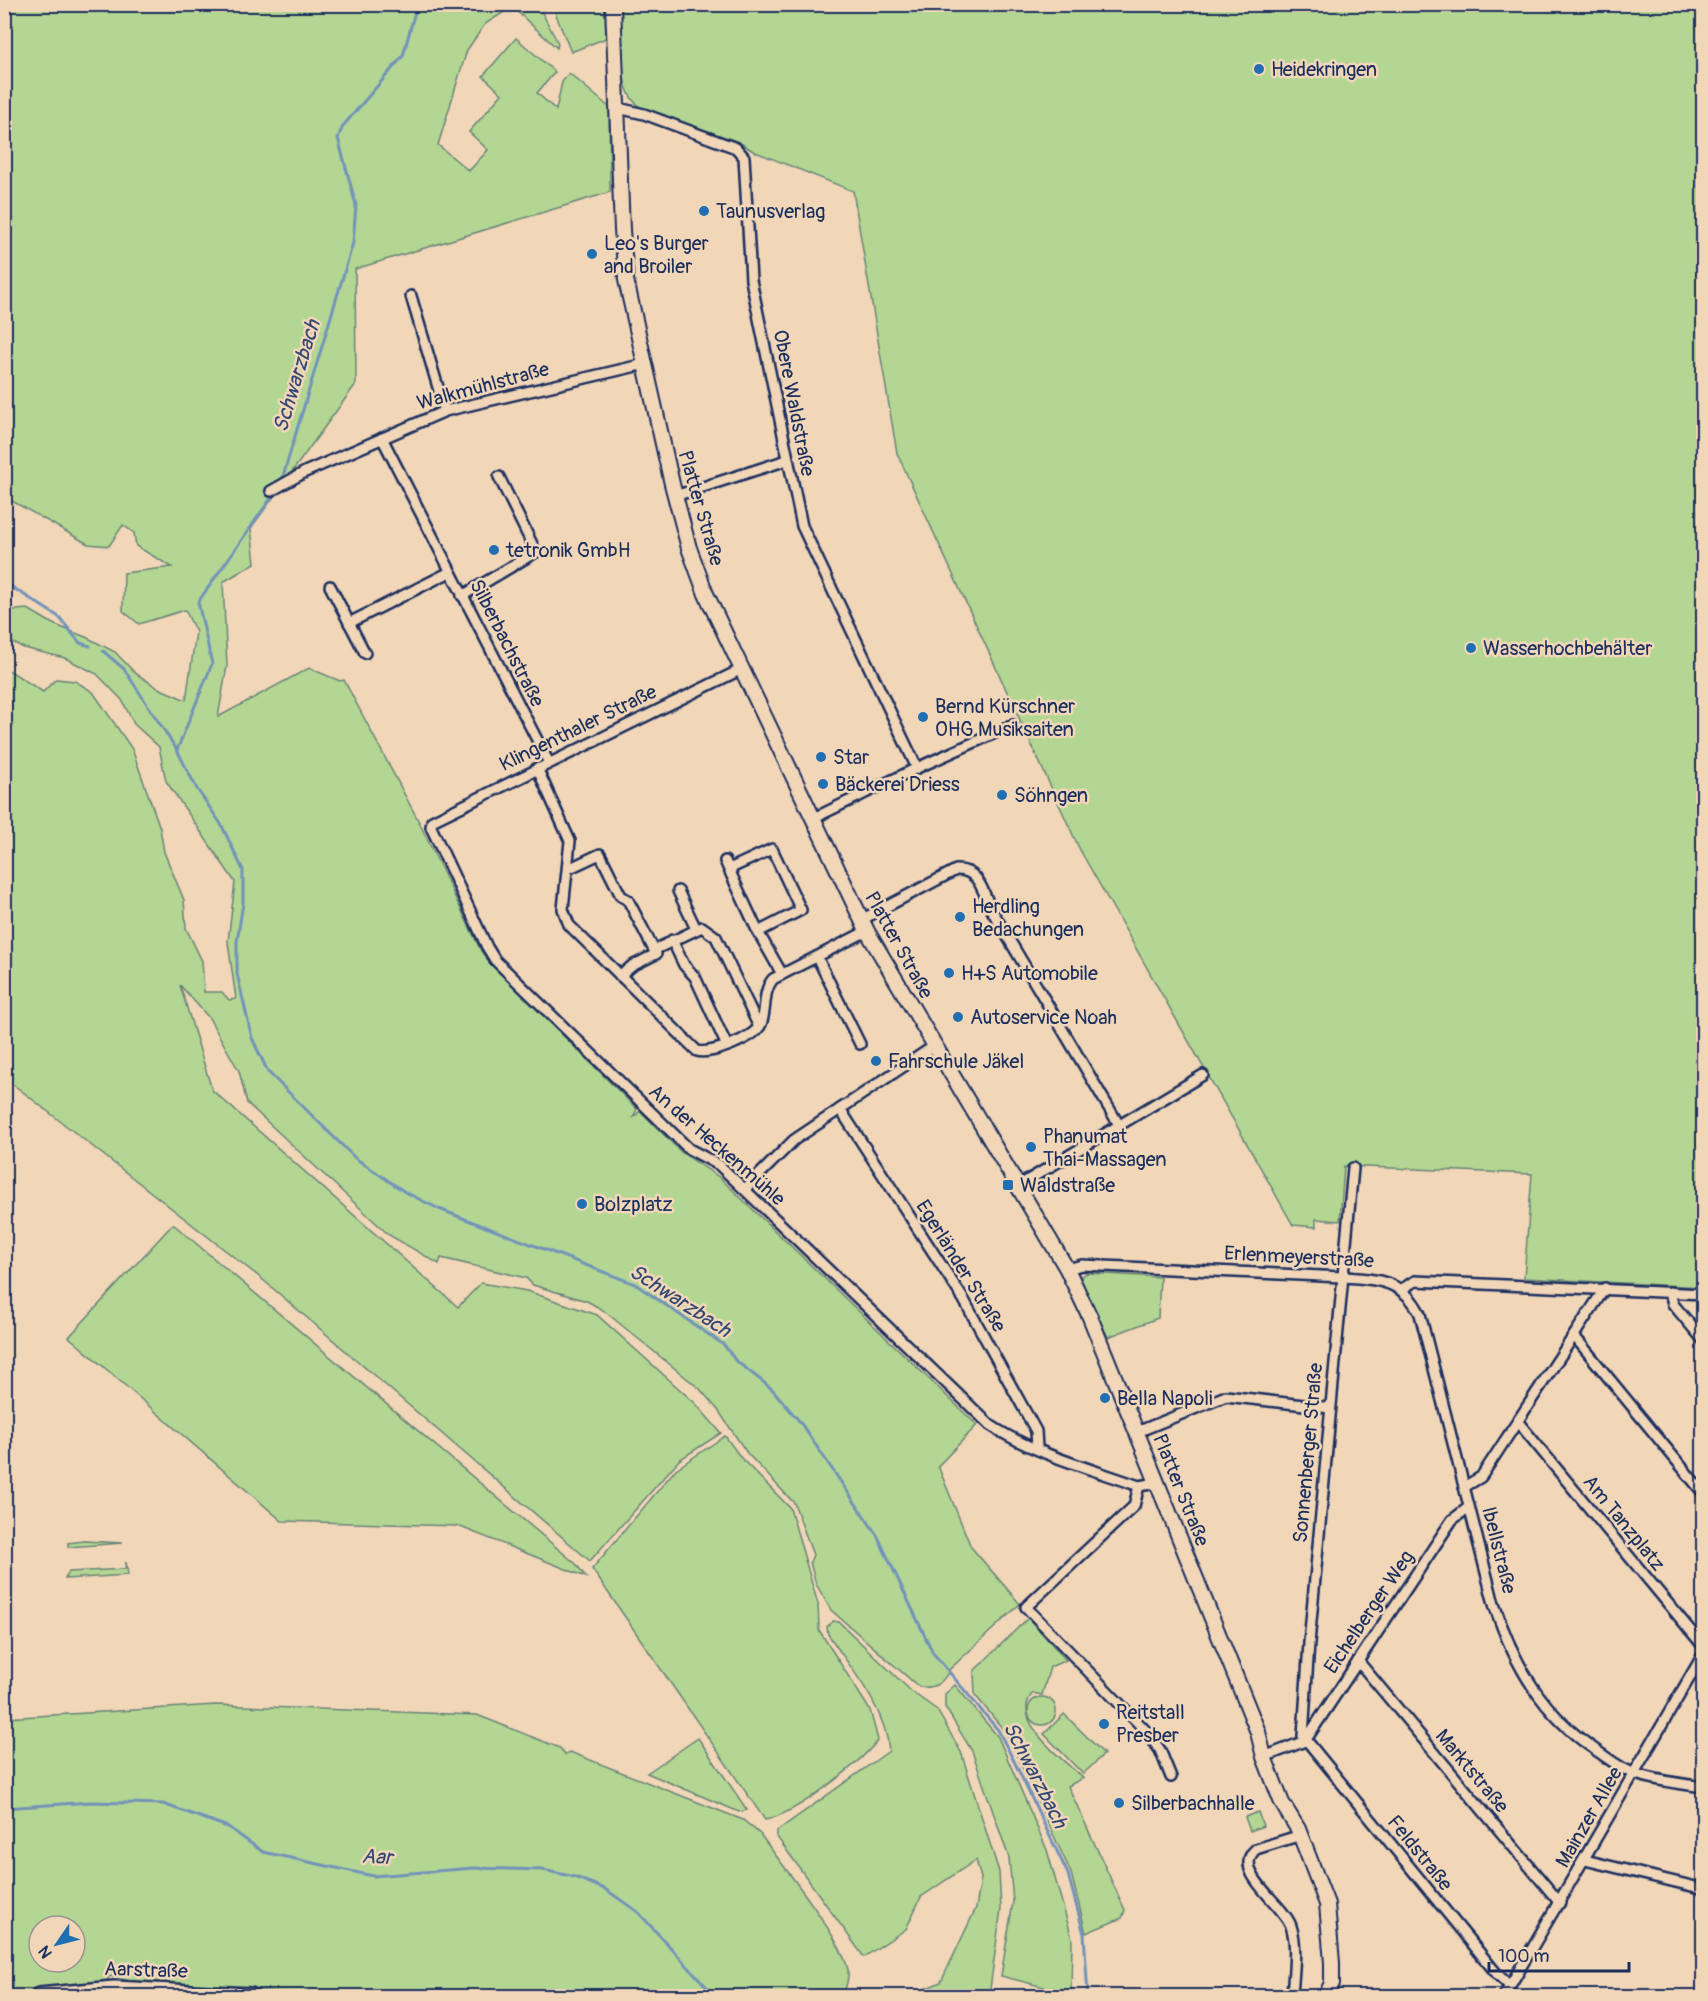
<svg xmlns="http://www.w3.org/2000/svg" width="1708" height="2001" viewBox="0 0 1708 2001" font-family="Pangolin,sans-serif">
<rect width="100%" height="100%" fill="#f1d6b8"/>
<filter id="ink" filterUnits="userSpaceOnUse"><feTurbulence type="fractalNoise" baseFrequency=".0167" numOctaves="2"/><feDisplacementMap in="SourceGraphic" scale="12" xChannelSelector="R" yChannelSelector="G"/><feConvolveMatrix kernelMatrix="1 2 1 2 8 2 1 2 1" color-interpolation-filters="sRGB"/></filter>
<g filter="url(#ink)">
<!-- green -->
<g fill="#b3d792" stroke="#678378" stroke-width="1.5" fill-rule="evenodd">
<path d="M 5,5 L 538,5 L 558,43 L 557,48 L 512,7 L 485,24 L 467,50 L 438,145 L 469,171 L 488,150 L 469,132 L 502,94 L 483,76 L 516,38 L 555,72 L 537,93 L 556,110 L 562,82 L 569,73 L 609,107 L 610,191 L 607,193 L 355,269 L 356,384 L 251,528 L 255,563 L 223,582 L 227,666 L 218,717 L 309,668 L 340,681 L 344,680 L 418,820 L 481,951 L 489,962 L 637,1109 L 633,1118 L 640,1111 L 681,1152 L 719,1177 L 977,1425 L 938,1466 L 971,1547 L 1020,1604 L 950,1669 C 943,1683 935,1689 919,1687 L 831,1610 L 816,1584 L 810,1562 L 813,1555 L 794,1503 L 747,1453 L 718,1410 L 700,1389 L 603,1310 L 587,1301 L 533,1285 L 526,1278 L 441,1258 L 439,1264 L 389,1235 L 247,1103 L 239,1071 L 209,1018 L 180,985 L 212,1090 L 458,1307 L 481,1283 L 527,1291 L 597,1315 L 696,1404 L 721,1433 L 679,1460 L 590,1561 L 262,1279 L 5,1078 L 4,667 L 43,692 L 56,679 L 75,681 L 93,692 L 132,749 L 160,828 L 164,852 L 184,900 L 186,928 L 202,961 L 204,992 L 222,992 L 229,1000 L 236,999 L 228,942 L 235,882 L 166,781 L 159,747 L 134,724 L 122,700 L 97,674 L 65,658 L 24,648 L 5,639 L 5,611 L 28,609 L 53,624 L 88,638 L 115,652 L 135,673 L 158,688 L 186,700 L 196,632 L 185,610 L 139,624 L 123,611 L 124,573 L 172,567 L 136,546 L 134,533 L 123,525 L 109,546 L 88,544 L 5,497 Z"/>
<polygon points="552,5 605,5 606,38 571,52"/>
<path d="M 621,5 L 1703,5 L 1703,1287 L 1524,1278 L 1532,1174 L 1344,1166 L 1340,1221 L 1316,1219 L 1316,1227 L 1293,1225 L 1080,850 L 897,453 L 853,191 L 753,151 L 739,142 L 640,107 C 615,90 622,33 621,5 Z"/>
<polygon points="173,1224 576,1564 586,1577 458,1526 282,1521 69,1337"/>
<polygon points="1087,1273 1160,1277 1158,1318 1108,1337 1082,1282 1081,1276"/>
<path d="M 725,1436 L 741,1458 L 790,1508 L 818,1604 L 819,1630 L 870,1710 L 878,1740 C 858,1765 796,1814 765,1820 L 592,1569 L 676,1469 Z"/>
<polygon points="84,1541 123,1543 68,1547 68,1543"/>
<polygon points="126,1562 128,1575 65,1579 69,1572 125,1569"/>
<path d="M 1028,1618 L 1066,1660 L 1050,1667 L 1042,1695 L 1033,1693 C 1008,1720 1065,1761 1083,1778 L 1068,1786 L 1125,1910 L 1122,1918 L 1086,1933 L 1071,1873 L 1007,1734 L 975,1695 L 974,1671 Z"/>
<path d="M 833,1621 L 839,1622 L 912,1692 L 937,1710 L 961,1752 L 999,1872 L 1001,1909 L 989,1996 L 908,1996 L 941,1982 L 976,1908 L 981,1878 L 976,1860 L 921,1897 L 906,1929 L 864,1957 L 777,1837 L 777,1831 L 889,1751 C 886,1708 851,1669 828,1634 L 827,1627 Z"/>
<polygon points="955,1685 998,1737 1047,1850 1072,1938 1071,1994 1001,1976 1013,1902 1009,1858 972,1751 945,1707 945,1694"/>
<circle cx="1042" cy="1711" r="14"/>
<path d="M 216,1705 L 477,1715 L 560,1748 L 565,1755 L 570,1752 L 743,1820 L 760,1834 C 781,1864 842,1938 848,1970 C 849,1980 846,1987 843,1996 L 331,1996 L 133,1982 L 110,1976 L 106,1981 L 5,1995 L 5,1718 ZM 39,1926 L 75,1926 L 75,1962 L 39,1962 Z"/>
<polygon points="1064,1714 1104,1754 1083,1774 1044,1734"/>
<polygon points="698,1738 747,1810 739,1812 647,1773"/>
<polygon points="1258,1812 1263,1826 1250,1831 1245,1817"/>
</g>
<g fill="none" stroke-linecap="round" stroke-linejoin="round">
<!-- stream -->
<g stroke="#7393ba" stroke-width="3">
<polyline points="281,483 353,243 356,205 338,138 343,126 403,56 417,4"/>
<polyline points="4,582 59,617 80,643 90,646"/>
<polyline points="103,651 124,669 177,750 197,789 221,824 243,870 243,903 237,941 237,974 252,1038 268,1072 355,1158 405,1192 439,1209 635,1284 724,1345 735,1360 772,1389 800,1422 877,1535 933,1653 998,1730 1013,1759 1068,1874 1084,1934 1088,1996"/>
<polyline points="177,750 212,664 198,602 276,491"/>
<polyline points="4,1808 91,1802 163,1804 228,1827 263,1852 373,1876 474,1868 543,1870 575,1877 605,1889 638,1912 715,1996"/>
</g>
<defs>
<g id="minor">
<polyline points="618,108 644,114 736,148 744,157 751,280 802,526 917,768 812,819"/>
<polyline points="411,296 445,411"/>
<polyline points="382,438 549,763"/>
<polyline points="271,491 305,472 445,411 645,364"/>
<polyline points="675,496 787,460"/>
<polyline points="330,586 365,653"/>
<polyline points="462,596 536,552 499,477"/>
<polyline points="349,623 450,572"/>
<path d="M 742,669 L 432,821 L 431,827 L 487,947 L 495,960 L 689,1149 L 719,1165 L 990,1425 C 1034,1454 1089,1468 1139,1486"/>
<path d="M 537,768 L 570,841 L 563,909 L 569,925 L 697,1051 C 711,1055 755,1038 761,1024 C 767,1010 762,992 773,979 L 867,931"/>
<polyline points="917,768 1013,725"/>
<polyline points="725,861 758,932 782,974"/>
<polyline points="568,869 600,854 621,896 628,900 654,950"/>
<polyline points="729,869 772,849 801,910 758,932"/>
<polyline points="678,891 696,929"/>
<path d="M 861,920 L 956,870 C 979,869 982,890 991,909 L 1119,1125"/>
<polyline points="672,940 684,965 695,977 727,1046"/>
<polyline points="817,957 860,1044"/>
<polyline points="620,976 632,966 656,954 654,950 702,927 716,937 759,1027"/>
<polyline points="840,1109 964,1300 1036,1431 1037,1448"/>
<polyline points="1353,1168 1309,1643 1303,1736 1497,1974 1510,1986"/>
<polyline points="1018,1186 1203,1075"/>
<polyline points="745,1189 794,1140 934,1046"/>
<path d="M 1067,1269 L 1082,1265 L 1342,1277 C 1376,1279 1404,1280 1420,1314 L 1494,1604 C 1514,1665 1543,1715 1597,1751 C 1609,1759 1622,1770 1636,1774 C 1657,1781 1682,1784 1704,1787"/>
<polyline points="1402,1289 1415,1281 1704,1294"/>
<polyline points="1670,1292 1673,1304 1704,1341"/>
<polyline points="1575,1337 1704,1494"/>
<polyline points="1518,1422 1704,1647"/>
<polyline points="1137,1432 1226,1396 1330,1408"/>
<polyline points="1157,1483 1139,1486 1134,1506 1026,1607 1146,1731 1160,1750 1171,1777"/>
<polyline points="1464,1487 1481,1477 1605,1288"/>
<polyline points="1358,1661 1560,1903"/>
<polyline points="1305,1741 1452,1520 1469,1507"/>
<polyline points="1264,1757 1305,1741"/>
<polyline points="1585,1860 1704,1889"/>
<path d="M 1292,1996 C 1293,1975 1298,1946 1291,1926 C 1284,1904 1230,1871 1256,1849 L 1301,1835"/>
<polyline points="1504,1996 1704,1653"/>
</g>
<polyline id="secondary" points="613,4 622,230 626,280 672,484 689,548 706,594 867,931 1067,1269 1090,1317 1258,1732 1264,1757 1282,1803 1298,1829 1327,1904 1332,1963 1332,1983 1326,1996"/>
<polyline id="primary" points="39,1996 114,1989 251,1996"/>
</defs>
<!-- minor casing -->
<use href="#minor" stroke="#1b2f5e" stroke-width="14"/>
<!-- secondary casing -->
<use href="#secondary" stroke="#1b2f5e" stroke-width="18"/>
<!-- primary casing -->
<use href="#primary" stroke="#1b2f5e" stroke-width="20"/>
<!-- minor -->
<use href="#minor" stroke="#f1d6b8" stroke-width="9"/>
<!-- secondary -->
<use href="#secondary" stroke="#f1d6b8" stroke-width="14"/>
<!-- primary -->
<use href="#primary" stroke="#f1d6b8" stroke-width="15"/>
</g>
</g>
<!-- markers -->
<g fill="#1f6fb2" stroke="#f1d6b8" stroke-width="2">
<circle cx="1259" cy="69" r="6"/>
<circle cx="704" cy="211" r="6"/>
<circle cx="592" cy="254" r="6"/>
<circle cx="494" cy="550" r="6"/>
<circle cx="1471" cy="648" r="6"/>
<circle cx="923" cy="717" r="6"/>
<circle cx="821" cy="757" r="6"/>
<circle cx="823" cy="784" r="6"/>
<circle cx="1002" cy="795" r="6"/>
<circle cx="960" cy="917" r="6"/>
<circle cx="949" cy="973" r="6"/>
<circle cx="958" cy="1017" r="6"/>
<circle cx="876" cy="1061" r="6"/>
<circle cx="1031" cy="1147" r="6"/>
<rect x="1002" y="1179" width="12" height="12" rx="3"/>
<circle cx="582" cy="1204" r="6"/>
<circle cx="1105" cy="1398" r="6"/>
<circle cx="1104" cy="1724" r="6"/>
<circle cx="1119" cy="1803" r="6"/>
</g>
<g text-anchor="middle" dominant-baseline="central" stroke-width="5" stroke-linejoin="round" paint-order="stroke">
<!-- poi labels -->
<g font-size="20" fill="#1b2f5e" stroke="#f1d6b8" text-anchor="start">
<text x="1271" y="69">Heidekringen</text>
<text x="716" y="211">Taunusverlag</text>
<text x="604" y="243">Leo's Burger<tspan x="604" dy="23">and Broiler</tspan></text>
<text x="506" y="550">tetronik GmbH</text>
<text x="1483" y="648">Wasserhochbehälter</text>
<text x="935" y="706">Bernd Kürschner<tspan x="935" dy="23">OHG Musiksaiten</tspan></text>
<text x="833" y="757">Star</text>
<text x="835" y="784">Bäckerei Driess</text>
<text x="1014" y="795">Söhngen</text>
<text x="972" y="906">Herdling<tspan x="972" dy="23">Bedachungen</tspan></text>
<text x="961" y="973">H+S Automobile</text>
<text x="970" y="1017">Autoservice Noah</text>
<text x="888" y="1061">Fahrschule Jäkel</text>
<text x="1043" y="1136">Phanumat<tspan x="1043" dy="23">Thai-Massagen</tspan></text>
<text x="1020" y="1185">Waldstraße</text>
<text x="594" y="1204">Bolzplatz</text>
<text x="1117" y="1398">Bella Napoli</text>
<text x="1116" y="1712">Reitstall<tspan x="1116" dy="23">Presber</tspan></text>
<text x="1131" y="1803">Silberbachhalle</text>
</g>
<!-- street labels -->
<g font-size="20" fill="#1b2f5e" stroke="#f1d6b8">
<text transform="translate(483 386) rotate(-15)">Walkmühlstraße</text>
<text transform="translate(794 403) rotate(79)">Obere Waldstraße</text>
<text transform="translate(701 508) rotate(74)">Platter Straße</text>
<text transform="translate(507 643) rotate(63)">Silberbachstraße</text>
<text transform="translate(578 728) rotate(-26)">Klingenthaler Straße</text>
<text transform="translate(899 945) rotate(61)">Platter Straße</text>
<text transform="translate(717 1145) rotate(41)">An der Heckenmühle</text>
<text transform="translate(1299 1257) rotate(3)">Erlenmeyerstraße</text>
<text transform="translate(961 1266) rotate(58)">Egerländer Straße</text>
<text transform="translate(1308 1453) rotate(-85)">Sonnenberger Straße</text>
<text transform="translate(1181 1490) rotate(68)">Platter Straße</text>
<text transform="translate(1624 1523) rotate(51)">Am Tanzplatz</text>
<text transform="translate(1499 1550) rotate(76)">Ibellstraße</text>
<text transform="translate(1369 1612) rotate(-56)">Eichelberger Weg</text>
<text transform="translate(1472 1771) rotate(50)">Marktstraße</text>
<text transform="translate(1589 1817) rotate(-60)">Mainzer Allee</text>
<text transform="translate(1420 1853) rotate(51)">Feldstraße</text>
<text transform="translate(146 1970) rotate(2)">Aarstraße</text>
</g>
<!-- water labels -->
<g font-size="21" font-style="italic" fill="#314875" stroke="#f1d6b8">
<text transform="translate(297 376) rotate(-73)">Schwarzbach</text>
<text transform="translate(680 1301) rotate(33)">Schwarzbach</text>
<text transform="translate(1035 1775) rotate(63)">Schwarzbach</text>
<text transform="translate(377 1857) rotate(3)">Aar</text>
</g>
</g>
<!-- margin -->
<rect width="1708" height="2001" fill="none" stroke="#f1d6b8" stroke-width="24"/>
<rect x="12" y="12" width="1684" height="1977" fill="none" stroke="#1b2f5e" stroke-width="2" filter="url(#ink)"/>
<!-- north arrow -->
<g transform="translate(57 1944) rotate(235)"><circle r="28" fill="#f1d6b8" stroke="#9b9394" stroke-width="1.5"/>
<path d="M0-4.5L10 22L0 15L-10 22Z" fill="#1f6fb2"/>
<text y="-9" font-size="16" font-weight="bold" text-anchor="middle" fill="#1b2f5e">N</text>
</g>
<!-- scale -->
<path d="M1489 1962v9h140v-9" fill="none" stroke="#1b2f5e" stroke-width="3"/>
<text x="1498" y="1962" font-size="18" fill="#1b2f5e" stroke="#f1d6b8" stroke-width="4.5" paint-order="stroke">100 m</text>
</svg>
